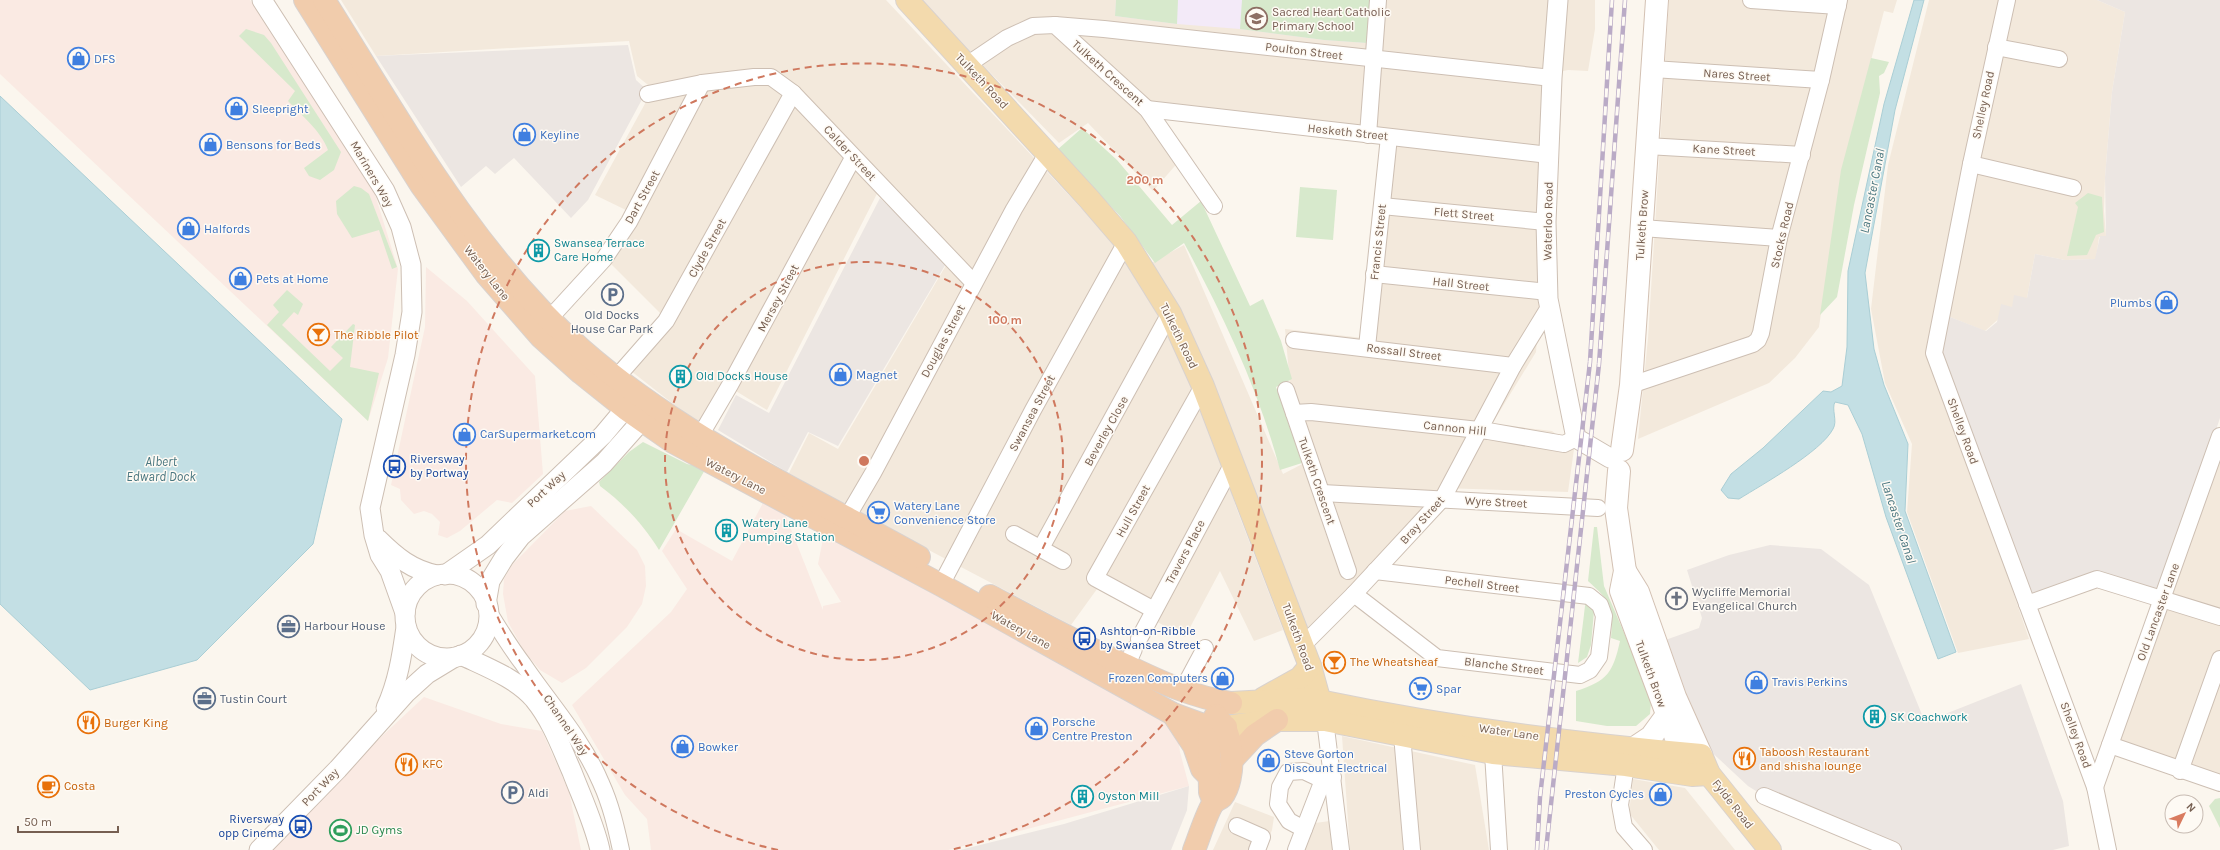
<svg xmlns="http://www.w3.org/2000/svg" width="2220" height="850" viewBox="0 0 2220 850" font-family="Karla,sans-serif">
<rect width="100%" height="100%" fill="#fbf6ee"/>
<!-- residential -->
<g fill="#f3e9dc">
<polygon points="341,0 886,0 1111,240 1153,307 1201,398 1236,507 1283,630 1254,641 1220,571 1185,637 1097,589 1071,625 864,516 789,473 809,433 838,449 955,250 884,180 767,410 726,385 699,424 631,371 671,324 600,253 628,211 595,195 653,89 637,76 629,41 376,56"/>
<polygon points="919,0 1595,0 1595,29 1588,71 1568,70 1549,74 1545,224 1536,352 1492,424 1552,431 1574,449 1568,492 1442,488 1358,584 1307,628 1151,263 1184,245 1283,474 1312,459 1291,396 1285,329 1363,338 1384,132 1154,110 1188,151 1153,191 1088,123 1059,143"/>
<polygon points="1669,0 1897,0 1893,13 1884,11 1842,170 1819,327 1795,358 1769,383 1638,439 1648,338"/>
<polygon points="1929,0 2097,0 2125,12 2112,92 2105,177 2104,211 2106,236 2099,237 2096,259 2065,260 2035,254 2027,298 2012,307 1985,331 1945,315 1931,328 1928,342 2029,639 1958,653 1907,512 1912,444 1885,383 1871,309 1888,165"/>
<polygon points="2220,451 2220,781 2115,744"/>
<polygon points="1342,736 1475,765 1489,850 1350,850"/>
<polygon points="1633,779 1685,788 1735,850 1659,850 1629,813"/>
<polygon points="1235,802 1274,817 1272,830 1264,850 1213,850"/>
<polygon points="1330,821 1334,850 1303,850 1315,823"/>
</g>
<!-- commercial -->
<g fill="#faeae3">
<polygon points="0,0 250,0 374,191 398,269 388,358 368,421 0,74"/>
<polygon points="426,267 467,301 535,376 543,474 512,503 497,500 460,531 447,538 438,535 440,522 432,514 424,511 414,514 401,500 400,489 391,485 425,327"/>
<polygon points="764,501 785,514 823,610 823,606 841,602 818,564 824,534 1177,728 1180,752 1189,786 948,850 651,850 647,819 625,795 572,705 671,612 687,589 662,551 676,529 732,561"/>
<polygon points="591,506 637,550 645,566 646,586 642,604 627,627 586,668 562,683 540,670 524,651 508,622 503,594 504,579 512,565 565,511"/>
<polygon points="424,697 501,724 542,731 569,792 581,850 272,850 350,766"/>
</g>
<!-- industrial -->
<g fill="#ece6e2">
<polygon points="2097,0 2220,0 2220,418 2164,583 2157,592 2115,576 2031,603 1939,351 1945,315 1986,331 1997,322 2001,304 2012,307 2014,295 2027,298 2035,254 2065,260 2095,259 2100,236 2106,236 2105,177 2112,92 2125,12"/>
<polygon points="628,45 636,80 647,90 588,200 571,218 514,158 495,174 486,166 461,187 376,56"/>
<polygon points="880,198 947,262 838,446 808,432 787,472 718,430 736,395 769,413"/>
<polygon points="1770,545 1821,549 1869,585 1925,722 2021,684 2063,801 2069,846 2053,850 1893,850 1764,796 1748,786 1690,732 1657,643 1699,628 1702,618 1687,570 1729,555"/>
<polygon points="1189,786 1187,810 1171,850 960,850 1064,824"/>
</g>
<!-- education -->
<polygon fill="#f3eaf8" points="1116,0 1370,0 1367,43 1324,40 1240,29 1177,24 1115,16"/>
<!-- green -->
<g fill="#d7e9cc">
<polygon points="1116,0 1178,0 1177,24 1115,16"/>
<polygon points="1242,0 1370,0 1367,43 1324,40 1240,29"/>
<path d="M 246,29 L 264,35 L 271,43 L 341,152 L 334,170 L 320,180 L 309,176 L 304,168 L 328,150 C 321,131 302,116 288,101 L 295,91 L 239,36 Z"/>
<polygon points="1871,58 1889,62 1884,73 1879,76 1880,93 1854,205 1837,297 1820,315 1841,170"/>
<path d="M 1082,128 L 1117,160 L 1172,225 L 1201,201 L 1250,306 L 1263,299 L 1281,341 L 1292,379 L 1276,387 L 1302,463 L 1280,470 C 1259,390 1223,315 1184,243 L 1155,263 L 1120,216 L 1057,150 Z"/>
<polygon points="354,186 361,188 369,194 397,267 392,269 379,230 352,238 337,214 336,201"/>
<polygon points="1300,187 1337,190 1333,240 1296,237"/>
<polygon points="2088,193 2102,197 2104,232 2096,235 2087,255 2067,256 2078,207 2075,203"/>
<polygon points="287,290 303,304 298,315 294,312 282,325 330,371 343,358 331,347 353,324 355,325 350,367 379,373 368,421 267,325 279,312 273,305"/>
<path d="M 643,442 L 687,464 L 706,468 L 659,550 C 643,524 624,504 600,486 L 599,482 L 629,452 Z"/>
<path d="M 1594,527 L 1597,527 L 1604,586 L 1631,649 L 1652,691 L 1650,714 L 1636,726 L 1607,726 L 1576,721 L 1576,691 C 1608,681 1613,672 1620,641 L 1611,638 C 1614,606 1611,602 1588,581 Z"/>
<polygon points="1586,598 1594,611 1591,645 1587,657 1578,663"/>
<polygon points="2220,798 2220,828 2209,806 2215,799"/>
</g>
<!-- water -->
<g fill="#c3dfe4" stroke="#aaced5">
<path d="M 1914,0 L 1924,0 L 1895,110 L 1865,273 L 1874,349 L 1884,385 L 1908,444 L 1905,511 L 1956,652 L 1938,659 L 1886,517 L 1862,434 L 1848,405 L 1835,402 C 1831,409 1838,421 1833,429 C 1821,452 1763,484 1739,499 L 1728,498 L 1721,490 L 1731,474 L 1763,448 L 1823,391 L 1831,392 L 1842,386 L 1847,347 L 1848,271 L 1884,104 Z"/>
<polygon points="0,96 342,419 313,544 197,660 90,690 0,604"/>
</g>
<g fill="none" stroke-linecap="round" stroke-linejoin="round">
<defs>
<g id="minor">
<polyline points="1751,0 1838,6"/>
<polyline points="2007,0 1971,164 1934,353 2095,787 2108,850"/>
<polyline points="1055,25 1104,29 1552,78"/>
<polyline points="1996,47 2059,59"/>
<polyline points="967,65 1007,38 1033,26 1055,25 1147,109 1214,206"/>
<polyline points="1653,69 1821,80"/>
<polyline points="648,94 702,83 754,77 771,77 793,93 974,283"/>
<polyline points="1147,109 1549,155"/>
<polyline points="1368,135 1378,0"/>
<polyline points="1647,146 1802,155"/>
<polyline points="1971,164 2073,188"/>
<polyline points="1382,206 1546,222"/>
<polyline points="1642,228 1779,238"/>
<polyline points="1374,274 1548,292"/>
<polyline points="550,318 604,259 629,222 702,83"/>
<polyline points="1294,340 1513,366"/>
<polyline points="1367,347 1389,137"/>
<polyline points="1631,385 1753,344 1758,340 1761,333 1779,238 1821,80 1839,0"/>
<polyline points="609,386 666,321 793,93"/>
<polyline points="1286,390 1348,571"/>
<polyline points="1294,413 1311,412 1488,431 1564,444 1576,438"/>
<polyline points="700,436 730,385 853,158"/>
<polyline points="1322,493 1598,508"/>
<polyline points="842,526 873,473 1014,209 1048,152"/>
<polyline points="1014,534 1063,561"/>
<polyline points="1041,548 1170,313"/>
<polyline points="941,585 1033,410 1126,242"/>
<polyline points="1354,594 1437,658 1580,675 1590,670 1599,657 1604,616 1600,605 1589,596 1375,571"/>
<polyline points="2027,604 2097,579 2220,617"/>
<polyline points="1154,610 1095,578 1203,386"/>
<path d="M 488,611 C 499,629 510,647 523,664 C 550,704 582,738 601,783 C 611,805 616,827 621,850"/>
<polyline points="1139,639 1232,465"/>
<polyline points="1302,646 1354,594 1443,498 1513,366 1548,309"/>
<polyline points="1123,674 1134,649"/>
<polyline points="1182,691 1205,648"/>
<polyline points="1325,720 1341,850"/>
<polyline points="1402,735 1412,850"/>
<polyline points="2110,745 2220,783"/>
<polyline points="1493,753 1499,850"/>
<polyline points="1626,765 1620,805 1624,827 1644,850"/>
<polyline points="2180,771 2220,659"/>
<polyline points="2095,787 2220,436"/>
<polyline points="1764,796 1893,850"/>
<polyline points="1237,826 1262,837 1257,850"/>
<polyline points="1304,829 1289,821 1278,804 1280,787 1288,772 1304,771 1323,780"/>
<polyline points="1296,850 1323,780 1333,777"/>
</g>
<g id="tertiary">
<polyline points="262,0 385,191 401,227 411,265 412,312 405,355 370,508 374,535 380,555 390,571 405,613"/>
<polyline points="1558,0 1552,78 1546,222 1548,299 1576,438 1610,458"/>
<path d="M 378,539 C 396,557 412,570 437,575"/>
<circle cx="447" cy="616" r="42"/>
<polyline points="445,575 488,545 603,435 635,397"/>
<polyline points="486,604 490,581 504,558 521,536 604,463 652,409"/>
<path d="M 461,655 C 486,667 516,678 534,699 C 552,721 561,747 572,772 C 582,798 594,823 600,850"/>
<path d="M 386,708 C 398,682 402,655 406,627"/>
<polyline points="259,850 338,769 406,693 427,674 455,657"/>
</g>
<g id="secondary">
<polyline points="1622,450 1631,385 1657,0"/>
<polyline points="1619,471 1616,508 1625,571 1621,591 1682,754"/>
<polyline points="1625,571 1638,592 1675,697 1701,755"/>
<polyline points="1633,749 1651,737 1667,715"/>
</g>
<g id="primary">
<polyline points="907,0 1089,199 1126,242 1170,313 1203,386 1310,666 1325,720"/>
<polyline points="1264,698 1300,678 1310,666"/>
<path d="M 1231,703 L 1303,699 L 1319,701 C 1444,727 1573,744 1701,755 L 1709,774 L 1770,850"/>
<polyline points="1226,727 1277,720 1325,720 1493,753 1626,765 1692,775 1709,774"/>
</g>
<g id="trunk">
<polyline points="305,0 421,185 486,274 541,337 581,373 626,409 673,442 941,585 1173,714 1209,727 1226,727"/>
<path d="M 324,0 C 399,119 475,256 581,349 C 681,437 804,493 919,557"/>
<path d="M 990,596 C 1035,620 1079,644 1125,665 C 1160,682 1193,697 1231,703"/>
<polyline points="1173,714 1194,746 1202,769 1206,773"/>
<polyline points="1231,761 1255,735 1277,720"/>
<polyline points="1214,802 1210,792 1209,727 1216,715"/>
<path d="M 1194,850 C 1199,838 1207,811 1214,802 C 1216,800 1220,799 1222,797 C 1236,779 1235,730 1216,717"/>
</g>
</defs>
<!-- minor casing -->
<use href="#minor" stroke="#cdbfb3" stroke-width="18"/>
<!-- tertiary casing -->
<use href="#tertiary" stroke="#cdbfb3" stroke-width="21"/>
<!-- secondary casing -->
<use href="#secondary" stroke="#d3c1b3" stroke-width="24"/>
<!-- primary casing -->
<use href="#primary" stroke="#d9d2ce" stroke-width="24"/>
<!-- trunk casing -->
<use href="#trunk" stroke="#d9d2ce" stroke-width="24"/>
<!-- minor -->
<use href="#minor" stroke="#fff" stroke-width="16"/>
<!-- tertiary -->
<use href="#tertiary" stroke="#fff" stroke-width="19"/>
<!-- secondary -->
<use href="#secondary" stroke="#fff" stroke-width="22"/>
<!-- primary -->
<use href="#primary" stroke="#f3daad" stroke-width="22"/>
<!-- trunk -->
<use href="#trunk" stroke="#f1ccac" stroke-width="22"/>
<defs>
<g id="rail">
<polyline points="1537,850 1540,797 1590,362 1612,0"/>
<polyline points="1546,850 1599,364 1625,0"/>
</g>
</defs>
<!-- rail casing -->
<use href="#rail" stroke="#baabc6" stroke-width="4.5"/>
<!-- rail -->
<use href="#rail" stroke="#fefaf4" stroke-width="3" stroke-dasharray="9" stroke-linecap="butt"/>
</g>
<!-- distance rings -->
<g fill="none" stroke="#cf785e" stroke-width="2" stroke-dasharray="7 5">
<circle cx="864" cy="461" r="199"/>
<path d="M778 850A398 398 0 1 1 950 850"/>
</g>
<!-- icons -->
<defs>
<symbol id="school-ring" viewBox="-11 -11 22 22"><circle r="9.5" fill="#fefaf4" stroke="#8d6e63" stroke-width="1.5"/><path d="M0-5L7-2L0 1L-7-2ZM-4 1L0 2.5L4 1V4Q0 6-4 4Z" fill="#8d6e63"/></symbol>
<symbol id="shop-ring" viewBox="-11 -11 22 22"><circle r="9.5" fill="#fefaf4" stroke="#3f7fe0" stroke-width="1.5"/><path d="M-5-2.5h2.3a2.7 3.5 0 0 1 5.4 0H5L5.5 6h-11ZM-1.5-2.5h3a1.5 2.3 0 0 0-3 0Z" fill="#3f7fe0"/></symbol>
<symbol id="building-ring" viewBox="-11 -11 22 22"><circle r="9.5" fill="#fefaf4" stroke="#0f9aa8" stroke-width="1.5"/><path d="M-4-6H4V6H1V3H-1V6H-4ZM-2.5-4.3h1.7v1.8h-1.7ZM.8-4.3h1.7v1.8H.8ZM-2.5-1h1.7V.8h-1.7ZM.8-1h1.7V.8H.8Z" fill="#0f9aa8"/></symbol>
<symbol id="parking-ring" viewBox="-11 -11 22 22"><circle r="9.5" fill="#fefaf4" stroke="#5c6f8a" stroke-width="1.5"/><path d="M-3.5-5.5H1a3.5 3.5 0 0 1 0 7H-1V5.5H-3.5ZM-1-3.4V-.6H.8a1.4 1.4 0 0 0 0-2.8Z" fill="#5c6f8a"/></symbol>
<symbol id="bar-ring" viewBox="-11 -11 22 22"><circle r="9.5" fill="#fefaf4" stroke="#e8710a" stroke-width="1.5"/><path d="M-6-5H6L.8 .8V4.5H3.5V6h-7V4.5H-.8V.8Z" fill="#e8710a"/></symbol>
<symbol id="bus-ring" viewBox="-11 -11 22 22"><circle r="9.5" fill="#fefaf4" stroke="#1a4fb4" stroke-width="1.5"/><path d="M-5-6H5V4H4V6H2V4H-2V6H-4V4H-5ZM-3.5-4V0h7V-4ZM-3.5 1.2v1.5H-2V1.2ZM2 1.2v1.5H3.5V1.2Z" fill="#1a4fb4"/></symbol>
<symbol id="supermarket-ring" viewBox="-11 -11 22 22"><circle r="9.5" fill="#fefaf4" stroke="#3f7fe0" stroke-width="1.5"/><path d="M-6-5.5h2.5l.6 2H6L4.5 2H-2.5L-4.4-4H-6ZM-1.5 3.2a1.3 1.3 0 1 0 .1 0ZM3 3.2a1.3 1.3 0 1 0 .1 0Z" fill="#3f7fe0"/></symbol>
<symbol id="church-ring" viewBox="-11 -11 22 22"><circle r="9.5" fill="#fefaf4" stroke="#6b7280" stroke-width="1.5"/><path d="M-1.2-6h2.4v3.5h3.3v2.4h-3.3V6h-2.4V-.1h-3.3v-2.4h3.3Z" fill="#6b7280"/></symbol>
<symbol id="office-ring" viewBox="-11 -11 22 22"><circle r="9.5" fill="#fefaf4" stroke="#5c6f8a" stroke-width="1.5"/><path d="M-6-3h4V-5.5h4V-3h4V5H-6ZM-1-4.5V-3h2v-1.5ZM-6 0V1H6V0Z" fill="#5c6f8a"/></symbol>
<symbol id="restaurant-ring" viewBox="-11 -11 22 22"><circle r="9.5" fill="#fefaf4" stroke="#e8710a" stroke-width="1.5"/><path d="M-5-6h1v4h1v-4h1v4h1v-4h1v5L-1.5 .5V6h-2V.5L-5-1ZM5-6V6H3V1.5H1.5Q1.5-4 5-6Z" fill="#e8710a"/></symbol>
<symbol id="cafe-ring" viewBox="-11 -11 22 22"><circle r="9.5" fill="#fefaf4" stroke="#e8710a" stroke-width="1.5"/><path d="M-5.5-4.5H6V0H3Q3 3.5 0 3.5H-2.5Q-5.5 3.5-5.5 0ZM3-3.2v2h1.7v-2ZM-6 4.5H4V6H-6Z" fill="#e8710a"/></symbol>
<symbol id="stadium-ring" viewBox="-11 -11 22 22"><circle r="9.5" fill="#fefaf4" stroke="#2e9e5b" stroke-width="1.5"/><path d="M0-5a6.5 5 0 1 0 0 10a6.5 5 0 1 0 0-10ZM-3.5-1.8h7v3.6h-7Z" fill="#2e9e5b"/></symbol>
</defs>
<g fill-rule="evenodd">
<use href="#school-ring" x="1244" y="6" width="25" height="25"/>
<use href="#shop-ring" x="66" y="46" width="25" height="25"/>
<use href="#shop-ring" x="224" y="96" width="25" height="25"/>
<use href="#shop-ring" x="512" y="122" width="25" height="25"/>
<use href="#shop-ring" x="198" y="132" width="25" height="25"/>
<use href="#shop-ring" x="176" y="216" width="25" height="25"/>
<use href="#building-ring" x="526" y="238" width="25" height="25"/>
<use href="#shop-ring" x="228" y="266" width="25" height="25"/>
<use href="#parking-ring" x="600" y="282" width="25" height="25"/>
<use href="#shop-ring" x="2154" y="290" width="25" height="25"/>
<use href="#bar-ring" x="306" y="322" width="25" height="25"/>
<use href="#shop-ring" x="828" y="362" width="25" height="25"/>
<use href="#building-ring" x="668" y="364" width="25" height="25"/>
<use href="#shop-ring" x="452" y="422" width="25" height="25"/>
<use href="#bus-ring" x="382" y="454" width="25" height="25"/>
<use href="#supermarket-ring" x="866" y="500" width="25" height="25"/>
<use href="#building-ring" x="714" y="518" width="25" height="25"/>
<use href="#church-ring" x="1664" y="586" width="25" height="25"/>
<use href="#office-ring" x="276" y="614" width="25" height="25"/>
<use href="#bus-ring" x="1072" y="626" width="25" height="25"/>
<use href="#bar-ring" x="1322" y="650" width="25" height="25"/>
<use href="#shop-ring" x="1210" y="666" width="25" height="25"/>
<use href="#shop-ring" x="1744" y="670" width="25" height="25"/>
<use href="#supermarket-ring" x="1408" y="676" width="25" height="25"/>
<use href="#office-ring" x="192" y="686" width="25" height="25"/>
<use href="#building-ring" x="1862" y="704" width="25" height="25"/>
<use href="#restaurant-ring" x="76" y="710" width="25" height="25"/>
<use href="#shop-ring" x="1024" y="716" width="25" height="25"/>
<use href="#shop-ring" x="670" y="734" width="25" height="25"/>
<use href="#restaurant-ring" x="1732" y="746" width="25" height="25"/>
<use href="#shop-ring" x="1256" y="748" width="25" height="25"/>
<use href="#restaurant-ring" x="394" y="752" width="25" height="25"/>
<use href="#cafe-ring" x="36" y="774" width="25" height="25"/>
<use href="#parking-ring" x="500" y="780" width="25" height="25"/>
<use href="#shop-ring" x="1648" y="782" width="25" height="25"/>
<use href="#building-ring" x="1070" y="784" width="25" height="25"/>
<use href="#bus-ring" x="288" y="814" width="25" height="25"/>
<use href="#stadium-ring" x="328" y="818" width="25" height="25"/>
</g>
<g text-anchor="middle" dominant-baseline="central" stroke-width="3" stroke-linejoin="round" paint-order="stroke">
<!-- education labels -->
<g font-size="12" fill="#785e54" stroke="#fefaf4" text-anchor="start">
<text x="1272" y="12">Sacred Heart Catholic<tspan x="1272" dy="14">Primary School</tspan></text>
</g>
<!-- street labels -->
<g font-size="12" fill="#765f51" stroke="#fefaf4">
<text transform="translate(1304 51) rotate(7)">Poulton Street</text>
<text transform="translate(1108 73) rotate(42)">Tulketh Crescent</text>
<text transform="translate(1737 75) rotate(4)">Nares Street</text>
<text transform="translate(982 81) rotate(47)">Tulketh Road</text>
<text transform="translate(1983 105) rotate(-78)">Shelley Road</text>
<text transform="translate(1348 132) rotate(6)">Hesketh Street</text>
<text transform="translate(1724 150) rotate(3)">Kane Street</text>
<text transform="translate(850 153) rotate(47)">Calder Street</text>
<text transform="translate(372 174) rotate(60)">Mariners Way</text>
<text transform="translate(642 197) rotate(-61)">Dart Street</text>
<text transform="translate(1464 214) rotate(5)">Flett Street</text>
<text transform="translate(1548 221) rotate(-89)">Waterloo Road</text>
<text transform="translate(1642 225) rotate(-86)">Tulketh Brow</text>
<text transform="translate(1782 235) rotate(-77)">Stocks Road</text>
<text transform="translate(1378 242) rotate(-84)">Francis Street</text>
<text transform="translate(707 248) rotate(-61)">Clyde Street</text>
<text transform="translate(487 273) rotate(52)">Watery Lane</text>
<text transform="translate(1461 284) rotate(6)">Hall Street</text>
<text transform="translate(778 298) rotate(-62)">Mersey Street</text>
<text transform="translate(1179 336) rotate(64)">Tulketh Road</text>
<text transform="translate(943 341) rotate(-62)">Douglas Street</text>
<text transform="translate(1404 352) rotate(7)">Rossall Street</text>
<text transform="translate(1032 413) rotate(-62)">Swansea Street</text>
<text transform="translate(1455 428) rotate(6)">Cannon Hill</text>
<text transform="translate(1106 431) rotate(-61)">Beverley Close</text>
<text transform="translate(1963 431) rotate(70)">Shelley Road</text>
<text transform="translate(736 476) rotate(27)">Watery Lane</text>
<text transform="translate(1317 481) rotate(71)">Tulketh Crescent</text>
<text transform="translate(546 489) rotate(-43)">Port Way</text>
<text transform="translate(1496 502) rotate(3)">Wyre Street</text>
<text transform="translate(1133 511) rotate(-61)">Hull Street</text>
<text transform="translate(1422 520) rotate(-48)">Bray Street</text>
<text transform="translate(1185 552) rotate(-62)">Travers Place</text>
<text transform="translate(1482 584) rotate(7)">Pechell Street</text>
<text transform="translate(2158 612) rotate(-70)">Old Lancaster Lane</text>
<text transform="translate(1021 630) rotate(29)">Watery Lane</text>
<text transform="translate(1298 637) rotate(70)">Tulketh Road</text>
<text transform="translate(1504 666) rotate(7)">Blanche Street</text>
<text transform="translate(1651 674) rotate(70)">Tulketh Brow</text>
<text transform="translate(566 725) rotate(56)">Channel Way</text>
<text transform="translate(1509 732) rotate(8)">Water Lane</text>
<text transform="translate(2076 735) rotate(70)">Shelley Road</text>
<text transform="translate(320 787) rotate(-46)">Port Way</text>
<text transform="translate(1733 804) rotate(52)">Fylde Road</text>
</g>
<!-- shop labels -->
<g font-size="12" fill="#366cbe" stroke="#fefaf4" text-anchor="start">
<text x="94" y="59">DFS</text>
<text x="252" y="109">Sleepright</text>
<text x="540" y="135">Keyline</text>
<text x="226" y="145">Bensons for Beds</text>
<text x="204" y="229">Halfords</text>
<text x="256" y="279">Pets at Home</text>
<text x="2152" y="303" text-anchor="end">Plumbs</text>
<text x="856" y="375">Magnet</text>
<text x="480" y="434">CarSupermarket.com</text>
<text x="894" y="506">Watery Lane<tspan x="894" dy="14">Convenience Store</tspan></text>
<text x="1208" y="678" text-anchor="end">Frozen Computers</text>
<text x="1772" y="682">Travis Perkins</text>
<text x="1436" y="689">Spar</text>
<text x="1052" y="722">Porsche<tspan x="1052" dy="14">Centre Preston</tspan></text>
<text x="698" y="747">Bowker</text>
<text x="1284" y="754">Steve Gorton<tspan x="1284" dy="14">Discount Electrical</tspan></text>
<text x="1644" y="794" text-anchor="end">Preston Cycles</text>
</g>
<!-- culture labels -->
<g font-size="12" fill="#0d838f" stroke="#fefaf4" text-anchor="start">
<text x="554" y="243">Swansea Terrace<tspan x="554" dy="14">Care Home</tspan></text>
<text x="696" y="376">Old Docks House</text>
<text x="742" y="523">Watery Lane<tspan x="742" dy="14">Pumping Station</tspan></text>
<text x="1890" y="717">SK Coachwork</text>
<text x="1098" y="796">Oyston Mill</text>
</g>
<!-- service labels -->
<g font-size="12" fill="#4e5e75" stroke="#fefaf4" text-anchor="start">
<text x="612" y="315" text-anchor="middle">Old Docks<tspan x="612" dy="14">House Car Park</tspan></text>
<text x="304" y="626">Harbour House</text>
<text x="220" y="699">Tustin Court</text>
<text x="528" y="793">Aldi</text>
</g>
<!-- food labels -->
<g font-size="12" fill="#c56008" stroke="#fefaf4" text-anchor="start">
<text x="334" y="335">The Ribble Pilot</text>
<text x="1350" y="662">The Wheatsheaf</text>
<text x="104" y="723">Burger King</text>
<text x="1760" y="752">Taboosh Restaurant<tspan x="1760" dy="14">and shisha lounge</tspan></text>
<text x="422" y="764">KFC</text>
<text x="64" y="786">Costa</text>
</g>
<!-- transit labels -->
<g font-size="12" fill="#164399" stroke="#fefaf4" text-anchor="start">
<text x="410" y="459">Riversway<tspan x="410" dy="14">by Portway</tspan></text>
<text x="1100" y="631">Ashton-on-Ribble<tspan x="1100" dy="14">by Swansea Street</tspan></text>
<text x="284" y="819" text-anchor="end">Riversway<tspan x="284" dy="14">opp Cinema</tspan></text>
</g>
<!-- worship labels -->
<g font-size="12" fill="#5b616d" stroke="#fefaf4" text-anchor="start">
<text x="1692" y="592">Wycliffe Memorial<tspan x="1692" dy="14">Evangelical Church</tspan></text>
</g>
<!-- leisure labels -->
<g font-size="12" fill="#27864d" stroke="#fefaf4" text-anchor="start">
<text x="356" y="830">JD Gyms</text>
</g>
<!-- water labels -->
<g font-size="13" font-style="italic" fill="#49767f" stroke="#fefaf4">
<text transform="translate(1872 191) rotate(-79)">Lancaster Canal</text>
<text x="161" y="461">Albert<tspan x="161" dy="15">Edward Dock</tspan></text>
<text transform="translate(1899 522) rotate(72)">Lancaster Canal</text>
</g>
</g>
<circle cx="864" cy="461" r="6" fill="#cf785e" stroke="#fefaf4" stroke-width="2"/>
<g font-size="12" text-anchor="middle" font-weight="bold" fill="#cf785e" stroke="#fefaf4" stroke-width="3" stroke-linejoin="round" paint-order="stroke">
<text x="1145" y="184">200 m</text>
<text x="1005" y="324">100 m</text>
</g>
<!-- north arrow -->
<g transform="translate(2184 814) rotate(47)"><circle r="19" fill="#fefaf4" stroke="#c8bcb3"/>
<path d="M0-3L7 15L0 10L-7 15Z" fill="#d97b5f"/>
<text y="-6" font-size="11" font-weight="bold" text-anchor="middle" fill="#765f51">N</text>
</g>
<!-- scale -->
<path d="M18 826v6h100v-6" fill="none" stroke="#765f51" stroke-width="2"/>
<text x="24" y="826" font-size="12" fill="#765f51" stroke="#fefaf4" stroke-width="3" paint-order="stroke">50 m</text>
</svg>
